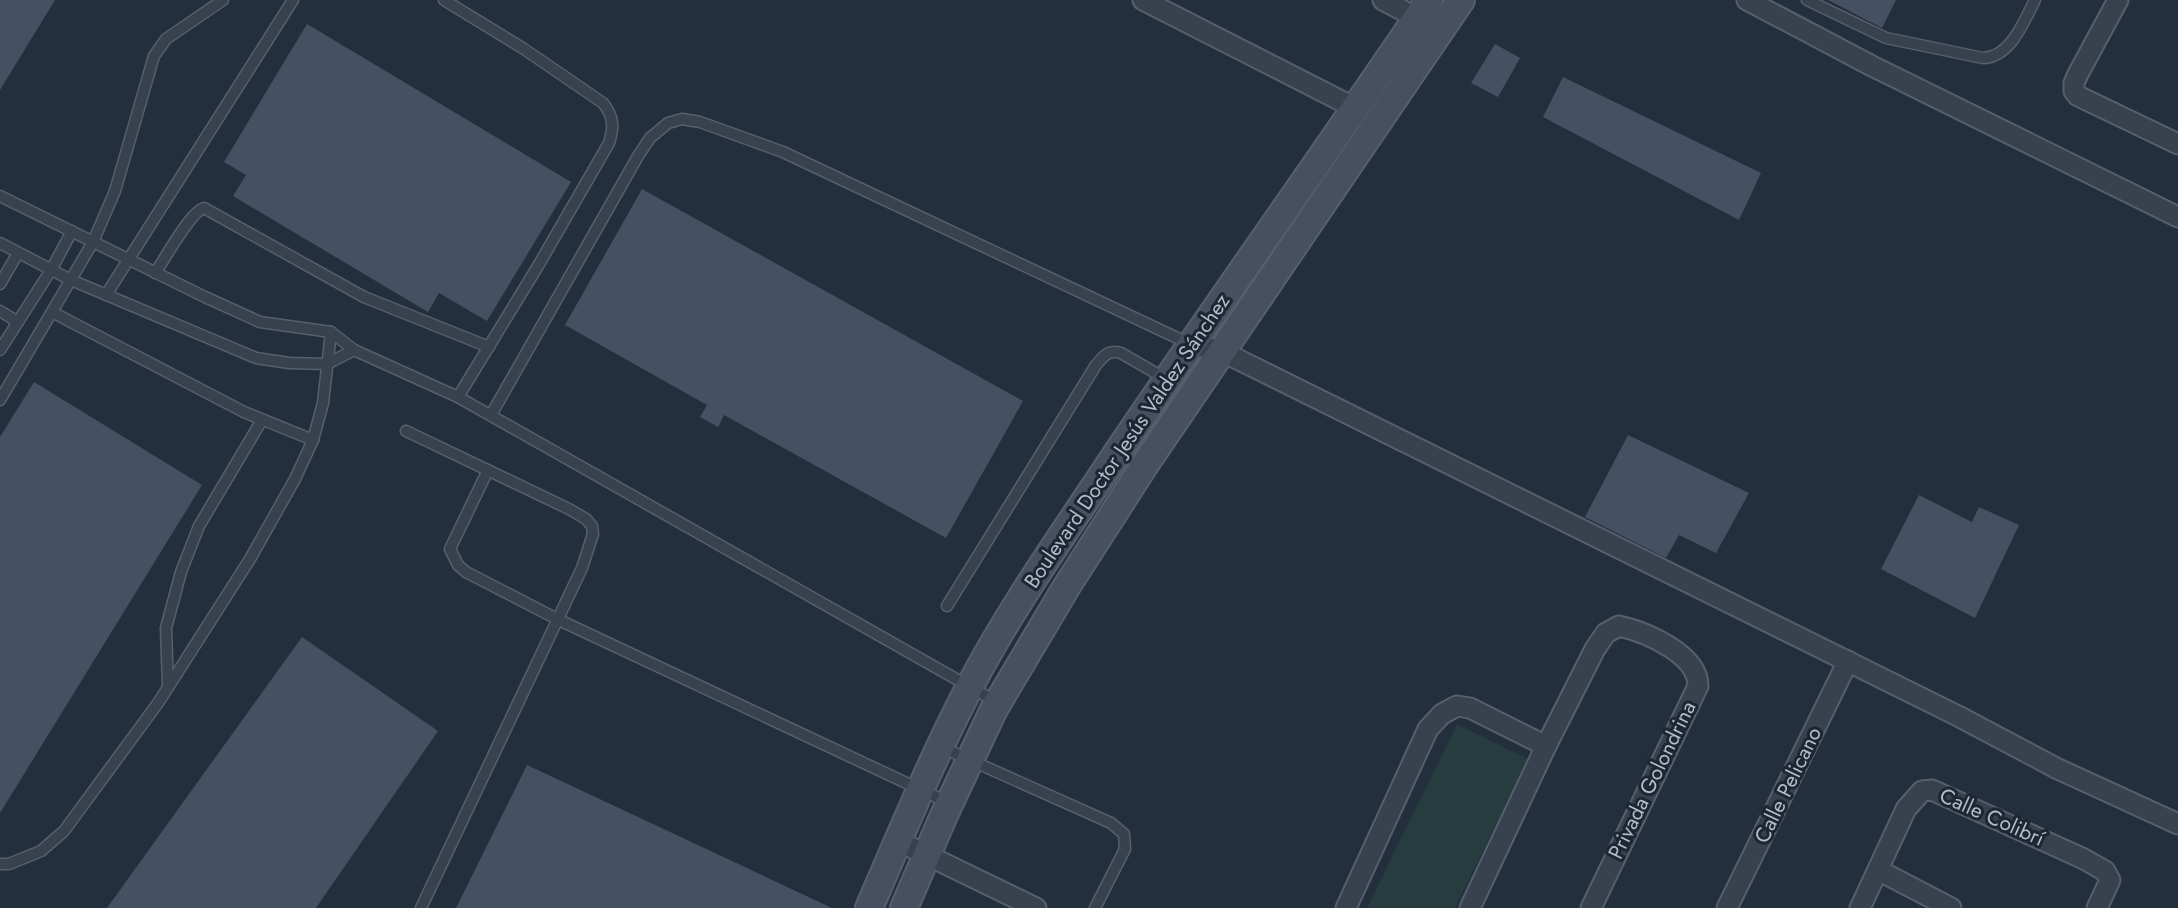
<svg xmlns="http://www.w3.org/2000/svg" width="2178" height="908" viewBox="0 0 2178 908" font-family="Jost,sans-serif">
<rect width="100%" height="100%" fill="#242f3e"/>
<!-- park -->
<polygon fill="#263c3f" points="1457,724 1528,759 1455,908 1367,908"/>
<!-- building -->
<g fill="#455162">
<polygon points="0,0 55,0 0,90"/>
<polygon points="1828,0 1896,0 1882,28"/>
<polygon points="307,24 571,182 487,321 439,293 428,312 233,196 246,175 224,162"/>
<polygon points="1495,44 1520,58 1498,97 1471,83"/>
<polygon points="1563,77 1761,173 1739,220 1543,117"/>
<polygon points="642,189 1023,401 946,538 724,415 718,427 700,417 707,405 565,325"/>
<polygon points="34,382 202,485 0,813 0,437"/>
<polygon points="1628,435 1749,493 1716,553 1679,535 1666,558 1585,517"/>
<polygon points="1919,495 1972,522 1979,507 2019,525 1975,618 1881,569"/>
<polygon points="302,637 438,731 316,908 107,908"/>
<polygon points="527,765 832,908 456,908"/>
</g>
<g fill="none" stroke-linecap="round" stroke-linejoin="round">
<defs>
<g id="service">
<path d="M 444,0 L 524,49 L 603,103 C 614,117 614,127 609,143 L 538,266 L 458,397"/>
<path d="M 1807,0 L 1886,38 L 1983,58 C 2011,57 2024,21 2035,0"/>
<polyline points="0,196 205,297 260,322 331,332 354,350 327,364 289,363 256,358 71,280 0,243"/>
<path d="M 155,273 C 165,259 190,212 204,208 L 364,297 L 489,347"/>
<polyline points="0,284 18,253"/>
<polyline points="106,295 293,0"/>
<polyline points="0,311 18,322"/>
<polyline points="52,312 244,412 313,440"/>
<polyline points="0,350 51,270 72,231"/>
<polyline points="354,350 458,397 995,701"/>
<polyline points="0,400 93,242 115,191 154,56 166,39 223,0"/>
<polyline points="491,415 638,156 650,138 668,123 682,119 700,122 783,152 1190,344"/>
<polyline points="406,431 569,509 586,519 592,526 593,534 582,568 421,908"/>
<polyline points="488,470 450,549 458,565 466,572 559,620 949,803"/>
<path d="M 947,606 L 1096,365 C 1104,356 1108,349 1121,353 L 1166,379"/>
<polyline points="168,686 166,628 181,572 199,526 262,420"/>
<polyline points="941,747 1111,823 1124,834 1125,849 1095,908"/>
<polyline points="0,864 9,864 41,851 64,831 158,703 250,559 295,479 313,440 323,403 331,332"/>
</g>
<g id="minor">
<polyline points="1143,0 1355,108"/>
<polyline points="1383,0 1417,18"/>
<polyline points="1747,0 1872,66 2178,217"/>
<polyline points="2118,0 2078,74 2074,83 2074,91 2078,96 2178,144"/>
<polyline points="1190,344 1221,351 1958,716 2056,768 2178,824"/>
<polyline points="898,841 1036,908"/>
<polyline points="1878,870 1951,908"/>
<polyline points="1346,908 1428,729 1442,714 1457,706 1470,708 1546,746"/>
<path d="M 1470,908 L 1546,746 L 1595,649 L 1606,633 L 1619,626 C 1646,632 1698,654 1698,686 L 1591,908"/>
<polyline points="1727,908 1848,661"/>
<polyline points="1860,908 1906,809 1922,791 1932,790 2084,859 2105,871 2110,880 2097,908"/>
</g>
<g id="secondary">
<path d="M 869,908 C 901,834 932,759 969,688 C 1011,607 1065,532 1115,456 C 1218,303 1326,153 1429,0"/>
<polyline points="904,908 945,813 994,709 1067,586 1146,463 1461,0"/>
</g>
</defs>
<!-- service casing -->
<use href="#service" stroke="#565f6c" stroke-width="13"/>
<!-- minor casing -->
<use href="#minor" stroke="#565f6c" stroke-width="23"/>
<!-- secondary casing -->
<use href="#secondary" stroke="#565f6c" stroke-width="30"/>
<!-- service -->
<use href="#service" stroke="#38414e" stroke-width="10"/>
<!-- minor -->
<use href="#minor" stroke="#38414e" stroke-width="19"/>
<!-- secondary -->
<use href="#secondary" stroke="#465061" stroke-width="26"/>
</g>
<g text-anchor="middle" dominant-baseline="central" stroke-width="6" stroke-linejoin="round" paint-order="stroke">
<!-- street labels -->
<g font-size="21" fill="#b4bcc9" stroke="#1d2633">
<text transform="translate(1127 441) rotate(-56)">Boulevard Doctor Jesús Valdez Sánchez</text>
<text transform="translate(1652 780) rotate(-64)">Privada Golondrina</text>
<text transform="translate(1788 785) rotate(-64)">Calle Pelicano</text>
<text transform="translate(1992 817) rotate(24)">Calle Colibrí</text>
</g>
</g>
</svg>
